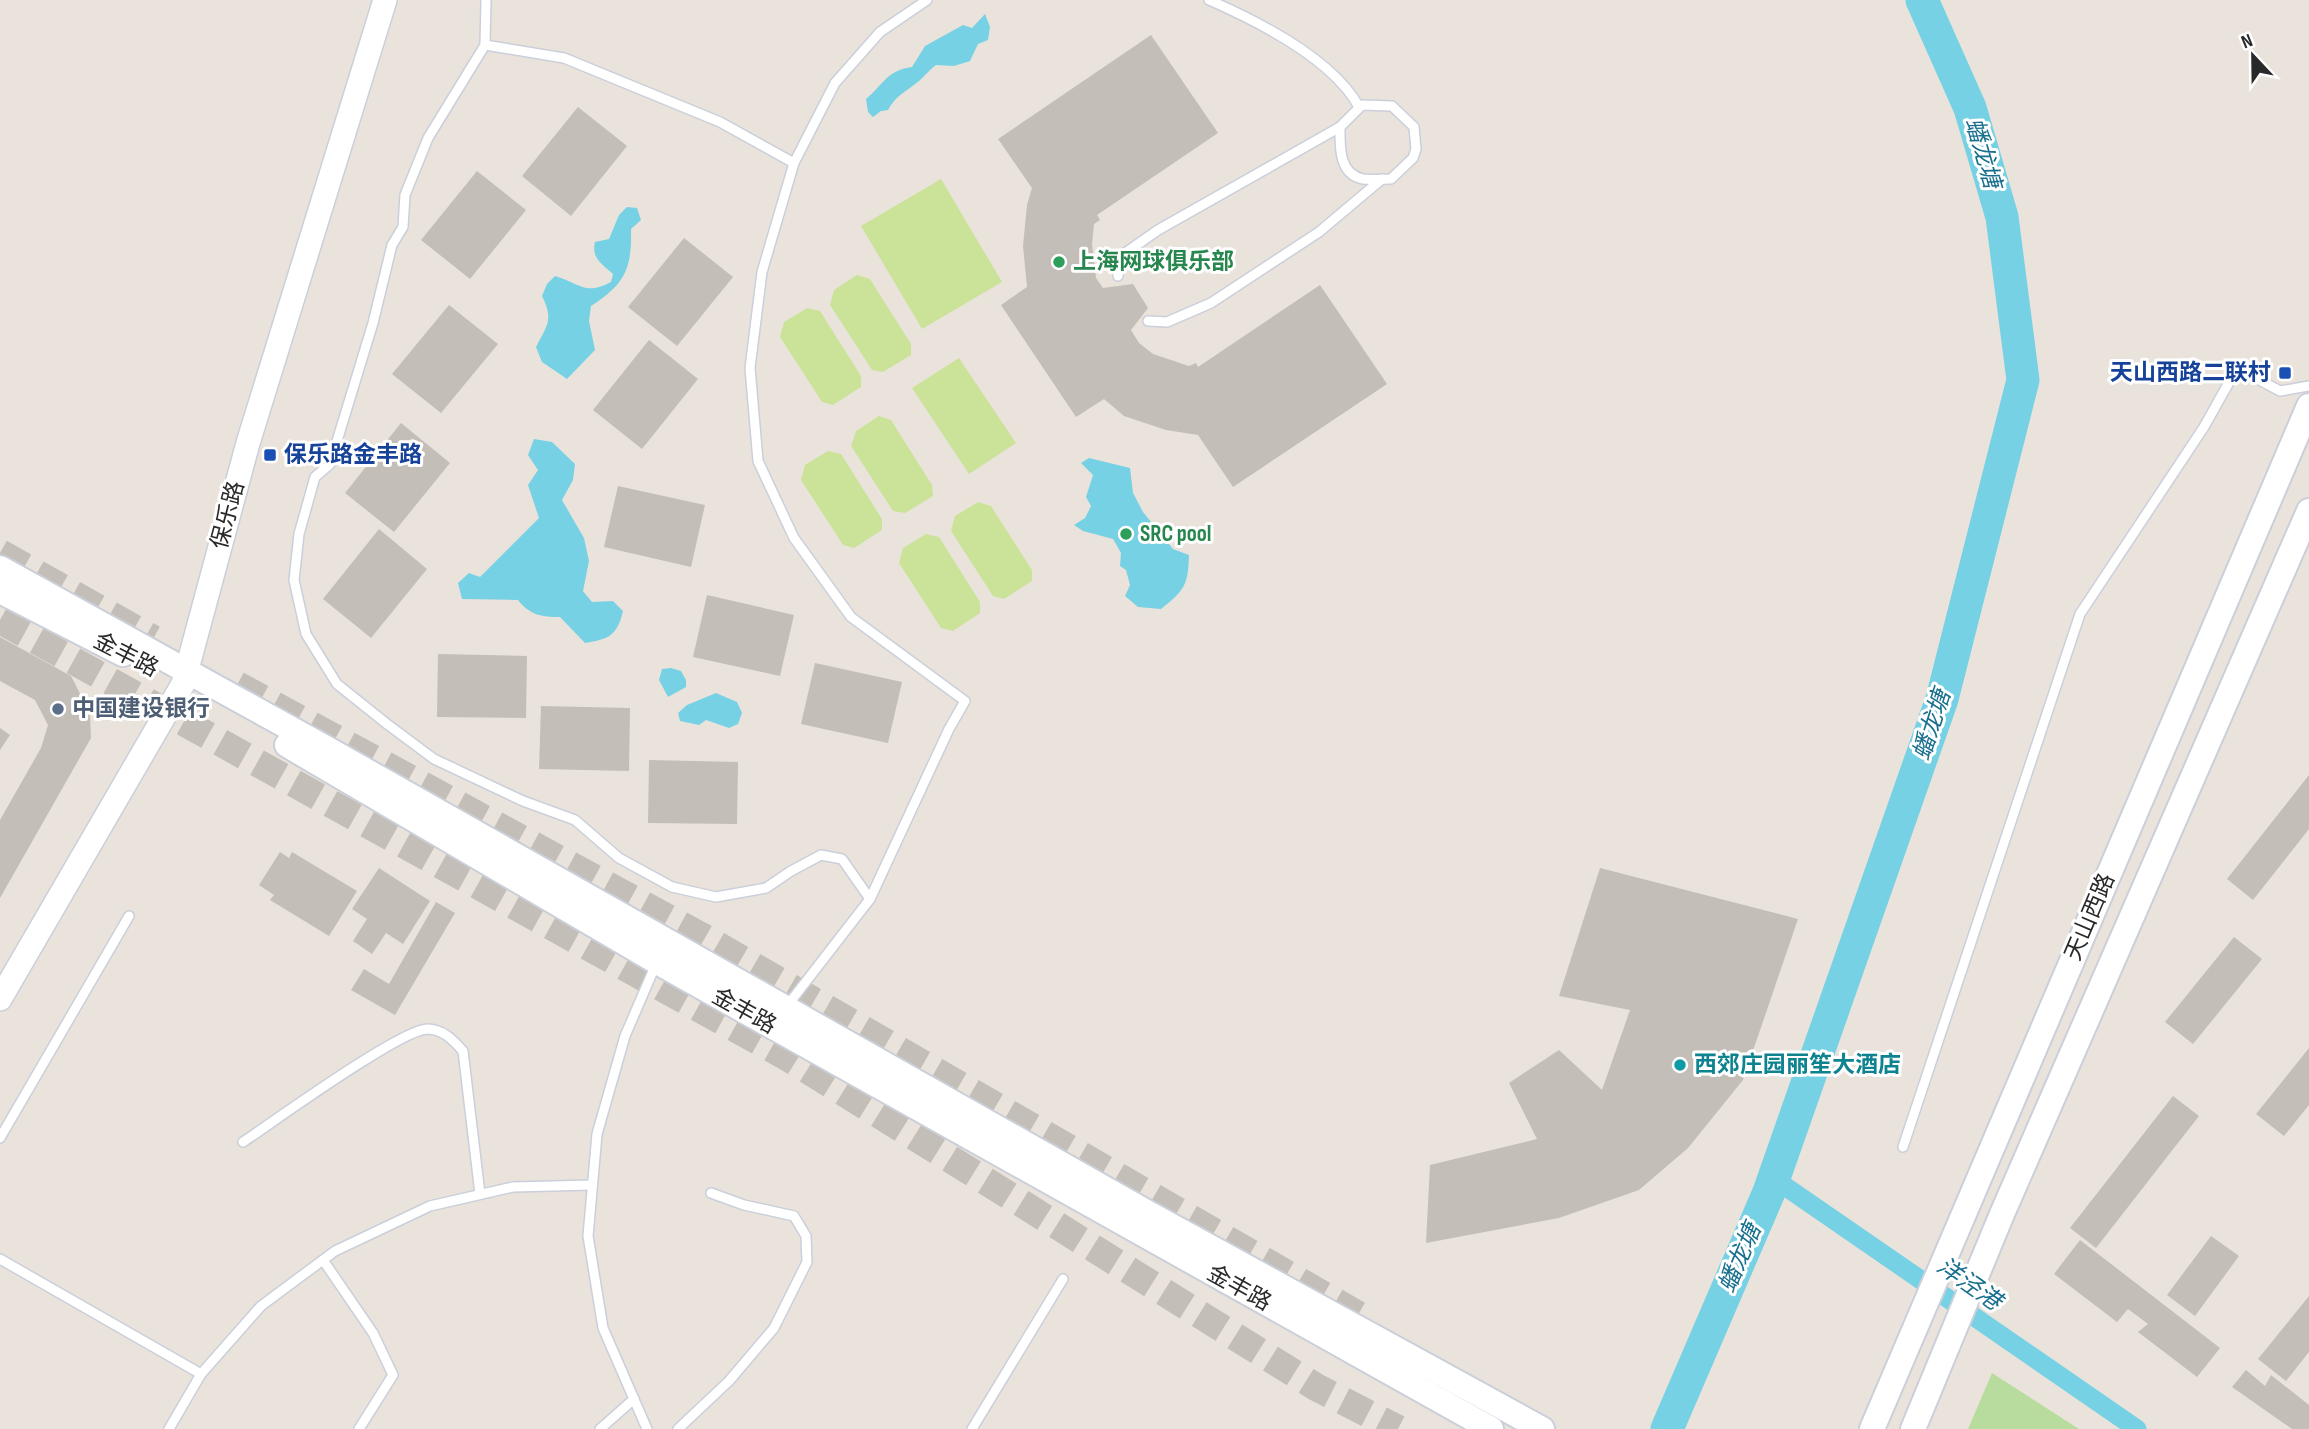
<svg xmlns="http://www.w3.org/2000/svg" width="2309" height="1429" viewBox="0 0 2309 1429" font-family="'Sofia Sans Condensed','Noto Sans SC',sans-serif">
<rect width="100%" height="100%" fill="#eae3dc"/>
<!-- green -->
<polygon fill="#b8dc9d" points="1992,1373 2079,1429 1968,1429"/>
<!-- pitch -->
<g fill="#cae399">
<polygon points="941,179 1002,282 922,329 861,226"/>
<polygon points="857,275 870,279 911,344 911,355 883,372 872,370 830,305 834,290"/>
<polygon points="807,308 820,311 861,376 861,387 833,405 822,402 780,337 784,322"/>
<polygon points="959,358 1016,443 969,474 912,388"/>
<polygon points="879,416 891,420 932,485 933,496 905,513 893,511 851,446 856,431"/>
<polygon points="828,451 841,454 882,519 882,530 854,548 843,545 801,480 805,465"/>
<polygon points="978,502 991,506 1032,570 1032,581 1004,599 993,596 951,531 955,516"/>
<polygon points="926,534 939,537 980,602 980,613 953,631 941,628 899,563 903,548"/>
</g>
<!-- water -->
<g fill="#77d1e4">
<path d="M 985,14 L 990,27 L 988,40 L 978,44 L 970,61 L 954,66 L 936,65 C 929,70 925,76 919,81 C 907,91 895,96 888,110 L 881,111 L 873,117 L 868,112 L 866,99 C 885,83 886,71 912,67 L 925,46 L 963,25 L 972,28 Z"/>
<path d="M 627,207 L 637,208 L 641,220 L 631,229 C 632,269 625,284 591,306 L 589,321 L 595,350 L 567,379 L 542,362 L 536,347 C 547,325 554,320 542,296 L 547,284 L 555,276 C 580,283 584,296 611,282 L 613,274 C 602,264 591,258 595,242 L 609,239 L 619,215 Z"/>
<path d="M 534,439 L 552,442 L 575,464 L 573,480 L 562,500 L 584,538 L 589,561 L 583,591 L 592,602 L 613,601 L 623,611 C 617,636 609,639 585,643 L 560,617 C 541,617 530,615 518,600 L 462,599 L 458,583 L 469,573 L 480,577 L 539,518 L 528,485 L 538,470 L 528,455 Z"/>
<path d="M 1089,458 L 1130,468 L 1133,493 L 1143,512 L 1173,549 L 1189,555 C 1188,585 1185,590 1161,609 L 1138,607 L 1125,596 L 1130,585 L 1126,570 L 1120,566 L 1121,553 L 1113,539 L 1083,531 L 1074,525 L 1085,518 L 1091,506 L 1086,497 L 1093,475 L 1081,463 Z"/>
<polygon points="671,668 681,671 686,680 686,687 668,697 659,680 662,669"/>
<polygon points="716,693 737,702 742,713 738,724 729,728 706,720 699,725 680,721 678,713 687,705"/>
</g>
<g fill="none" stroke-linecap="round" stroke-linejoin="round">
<!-- canal -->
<polyline stroke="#77d1e4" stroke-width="19" points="1773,1178 2137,1429"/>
<!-- river -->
<polyline stroke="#77d1e4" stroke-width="33" points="1667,1429 1769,1192 1942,699 2023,380 2002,217 1970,108 1922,0"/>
</g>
<!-- building -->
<g fill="#c3beb8">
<polygon points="1151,35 1218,133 1097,215 1100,220 1094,224 1092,244 1096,278 1103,288 1133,284 1148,308 1131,330 1139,343 1153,354 1189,366 1196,363 1198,367 1320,285 1387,384 1233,487 1198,435 1166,430 1124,416 1104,399 1076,417 1001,305 1027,287 1023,246 1027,205 1032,188 998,139"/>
<polygon points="578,107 627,146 571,216 522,176"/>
<polygon points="477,171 526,210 470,279 421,240"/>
<polygon points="684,238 733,277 677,346 628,307"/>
<polygon points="449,305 498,344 441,413 392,374"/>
<polygon points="649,340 698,379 642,449 593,410"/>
<polygon points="401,423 450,463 394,532 345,493"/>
<polygon points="618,486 705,505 691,567 604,547"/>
<polygon points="379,529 427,569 371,638 323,599"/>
<polygon points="707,595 794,615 780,676 693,657"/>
<polygon points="0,637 71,676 90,713 91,738 0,898 0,820 41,748 48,725 35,700 0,681"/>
<polygon points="438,654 527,656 526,718 437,717"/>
<polygon points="815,663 902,682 888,743 801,724"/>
<polygon points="541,706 630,708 629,771 539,769"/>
<polygon points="0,728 10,735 0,750"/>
<polygon points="649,760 738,762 737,824 648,823"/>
<polygon points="2309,775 2309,829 2253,900 2227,879"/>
<polygon points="280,852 289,858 292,852 357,891 329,936 270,900 274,895 259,885"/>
<polygon points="379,868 430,901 403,944 386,933 372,954 353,941 367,919 352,909"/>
<polygon points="1600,868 1798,919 1743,1080 1688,1148 1639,1190 1559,1218 1426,1243 1430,1165 1537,1139 1509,1083 1559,1050 1602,1090 1630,1010 1559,996"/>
<polygon points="436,902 455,913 395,1015 351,990 364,969 389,984"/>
<polygon points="2234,937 2262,959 2193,1044 2165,1022"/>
<polygon points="2309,1048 2309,1105 2284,1136 2256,1114"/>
<polygon points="2173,1096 2199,1116 2096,1248 2070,1228"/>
<polygon points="2211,1236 2239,1256 2195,1316 2167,1295"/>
<polygon points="2080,1240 2220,1348 2197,1377 2138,1332 2148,1324 2128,1309 2117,1322 2054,1274"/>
<polygon points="2309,1296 2309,1352 2286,1381 2258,1359"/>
<polygon points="2246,1370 2265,1386 2271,1375 2309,1405 2309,1429 2292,1429 2232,1387"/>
</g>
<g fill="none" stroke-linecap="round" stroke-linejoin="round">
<!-- primary-tunnel -->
<g stroke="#c3beb8" stroke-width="28" stroke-dasharray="28 14" stroke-linecap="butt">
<polyline points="0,553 153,639"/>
<polyline points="0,620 787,1057 1316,1387 1398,1429"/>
<polyline points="237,685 701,936 1358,1315"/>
</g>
<defs>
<g id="service">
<polyline points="486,0 485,45 564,58 720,122 794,163 762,272 750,368 758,461 794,538 851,617 965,701 949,729 870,899 787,1006"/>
<path d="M 1209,0 C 1257,21 1333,59 1359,107"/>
<polyline points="485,45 428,138 405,195 403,227 392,245 373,323 330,464 315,477 299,534 294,580 306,634 337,684 387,724 434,759 523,801 575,820 619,858 672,887 716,897 766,888 791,871 821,855 842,859 870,899"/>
<path d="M 1362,105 L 1392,106 L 1414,127 L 1416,149 L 1413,158 L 1391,179 C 1382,179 1372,180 1363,179 C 1338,174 1340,145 1340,127 Z"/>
<polyline points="794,163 835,83 880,32 927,0"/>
<polyline points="1118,276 1121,256 1158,230 1340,127"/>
<polyline points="1148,321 1167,322 1211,303 1319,232 1382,179"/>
<polyline points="0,1138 129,916"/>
<path d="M 243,1142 C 273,1122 400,1030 427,1029 C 443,1029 453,1040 463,1051 L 480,1194"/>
<polyline points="1903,1147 2080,614 2204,427 2237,368 2280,391 2309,386"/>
<polyline points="0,1259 201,1374"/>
<polyline points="323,1260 373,1333 393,1375 359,1429"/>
<polyline points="169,1429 201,1374 261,1306 335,1251 430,1206 513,1187 592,1185"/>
<polyline points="600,1429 634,1399"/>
<polyline points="647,1429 603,1328 588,1236 597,1134 625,1036 656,964"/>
<polyline points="678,1429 729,1381 774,1328 807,1262 806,1236 794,1216 744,1205 711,1193"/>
<polyline points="972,1429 1063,1279"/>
</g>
<polyline id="tertiary" points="0,999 183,684 248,443 385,0"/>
<g id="secondary">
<polyline points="0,568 326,748 1148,1213 1542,1429"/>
<polyline points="0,591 123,654"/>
<polyline points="287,745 657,962 1491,1429"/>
<polyline points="1872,1429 2309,406"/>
<polyline points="1913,1429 2002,1214 2309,511"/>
</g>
</defs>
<!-- service casing -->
<use href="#service" stroke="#cacfda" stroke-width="12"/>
<!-- tertiary casing -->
<use href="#tertiary" stroke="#cacfda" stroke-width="26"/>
<!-- secondary casing -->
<use href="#secondary" stroke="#cacfda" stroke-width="28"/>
<!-- service -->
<use href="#service" stroke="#fff" stroke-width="9"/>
<!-- tertiary -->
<use href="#tertiary" stroke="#fff" stroke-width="23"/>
<!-- secondary -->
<use href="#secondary" stroke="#fff" stroke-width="24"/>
</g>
<!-- markers -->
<g fill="#2e9e5b" stroke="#fff" stroke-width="2.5">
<circle cx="1059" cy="262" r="7"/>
<circle cx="1126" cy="534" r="7"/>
</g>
<g fill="#1a4fb4" stroke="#fff" stroke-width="2.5">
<rect x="2278" y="366" width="14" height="14" rx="3.5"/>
<rect x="263" y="448" width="14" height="14" rx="3.5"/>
</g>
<circle fill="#5c6f8a" stroke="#fff" stroke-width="2.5" cx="58" cy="709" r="7"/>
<circle fill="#0f9aa8" stroke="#fff" stroke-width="2.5" cx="1680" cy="1065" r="7"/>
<g text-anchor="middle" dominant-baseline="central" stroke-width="6" stroke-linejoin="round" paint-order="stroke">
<!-- leisure labels -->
<g font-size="23" font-weight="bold" fill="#27864d" stroke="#fff" text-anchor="start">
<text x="1073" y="262">上海网球俱乐部</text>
<text x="1140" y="534">SRC pool</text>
</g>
<!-- transit labels -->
<g font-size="23" font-weight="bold" fill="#164399" stroke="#fff" text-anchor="end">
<text x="2271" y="373">天山西路二联村</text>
<text x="284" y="455" text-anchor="start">保乐路金丰路</text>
</g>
<!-- street labels -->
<g font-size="23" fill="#292929" stroke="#fff">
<text transform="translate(228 515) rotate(-75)">保乐路</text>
<text transform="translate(126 655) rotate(27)">金丰路</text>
<text transform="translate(2090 917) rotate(-67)">天山西路</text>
<text transform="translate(744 1011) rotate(29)">金丰路</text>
<text transform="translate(1239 1288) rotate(29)">金丰路</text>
</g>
<!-- service labels -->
<g font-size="23" font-weight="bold" fill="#4e5e75" stroke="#fff" text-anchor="start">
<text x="72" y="709">中国建设银行</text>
</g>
<!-- culture labels -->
<g font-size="23" font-weight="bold" fill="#0d838f" stroke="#fff" text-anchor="start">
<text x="1694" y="1065">西郊庄园丽笙大酒店</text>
</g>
<!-- water labels -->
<g font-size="24" font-style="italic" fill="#19708e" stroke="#fff">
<text transform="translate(1983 153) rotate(74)">蟠龙塘</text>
<text transform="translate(1932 725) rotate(-72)">蟠龙塘</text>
<text transform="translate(1740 1258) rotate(-67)">蟠龙塘</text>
<text transform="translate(1969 1284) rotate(35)">洋泾港</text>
</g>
</g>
<!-- north arrow -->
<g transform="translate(2253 56) rotate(338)" stroke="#ffffff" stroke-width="5" paint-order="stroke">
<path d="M0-5L12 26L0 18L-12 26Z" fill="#292929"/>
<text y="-10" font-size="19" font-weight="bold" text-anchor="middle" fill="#292929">N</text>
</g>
</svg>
